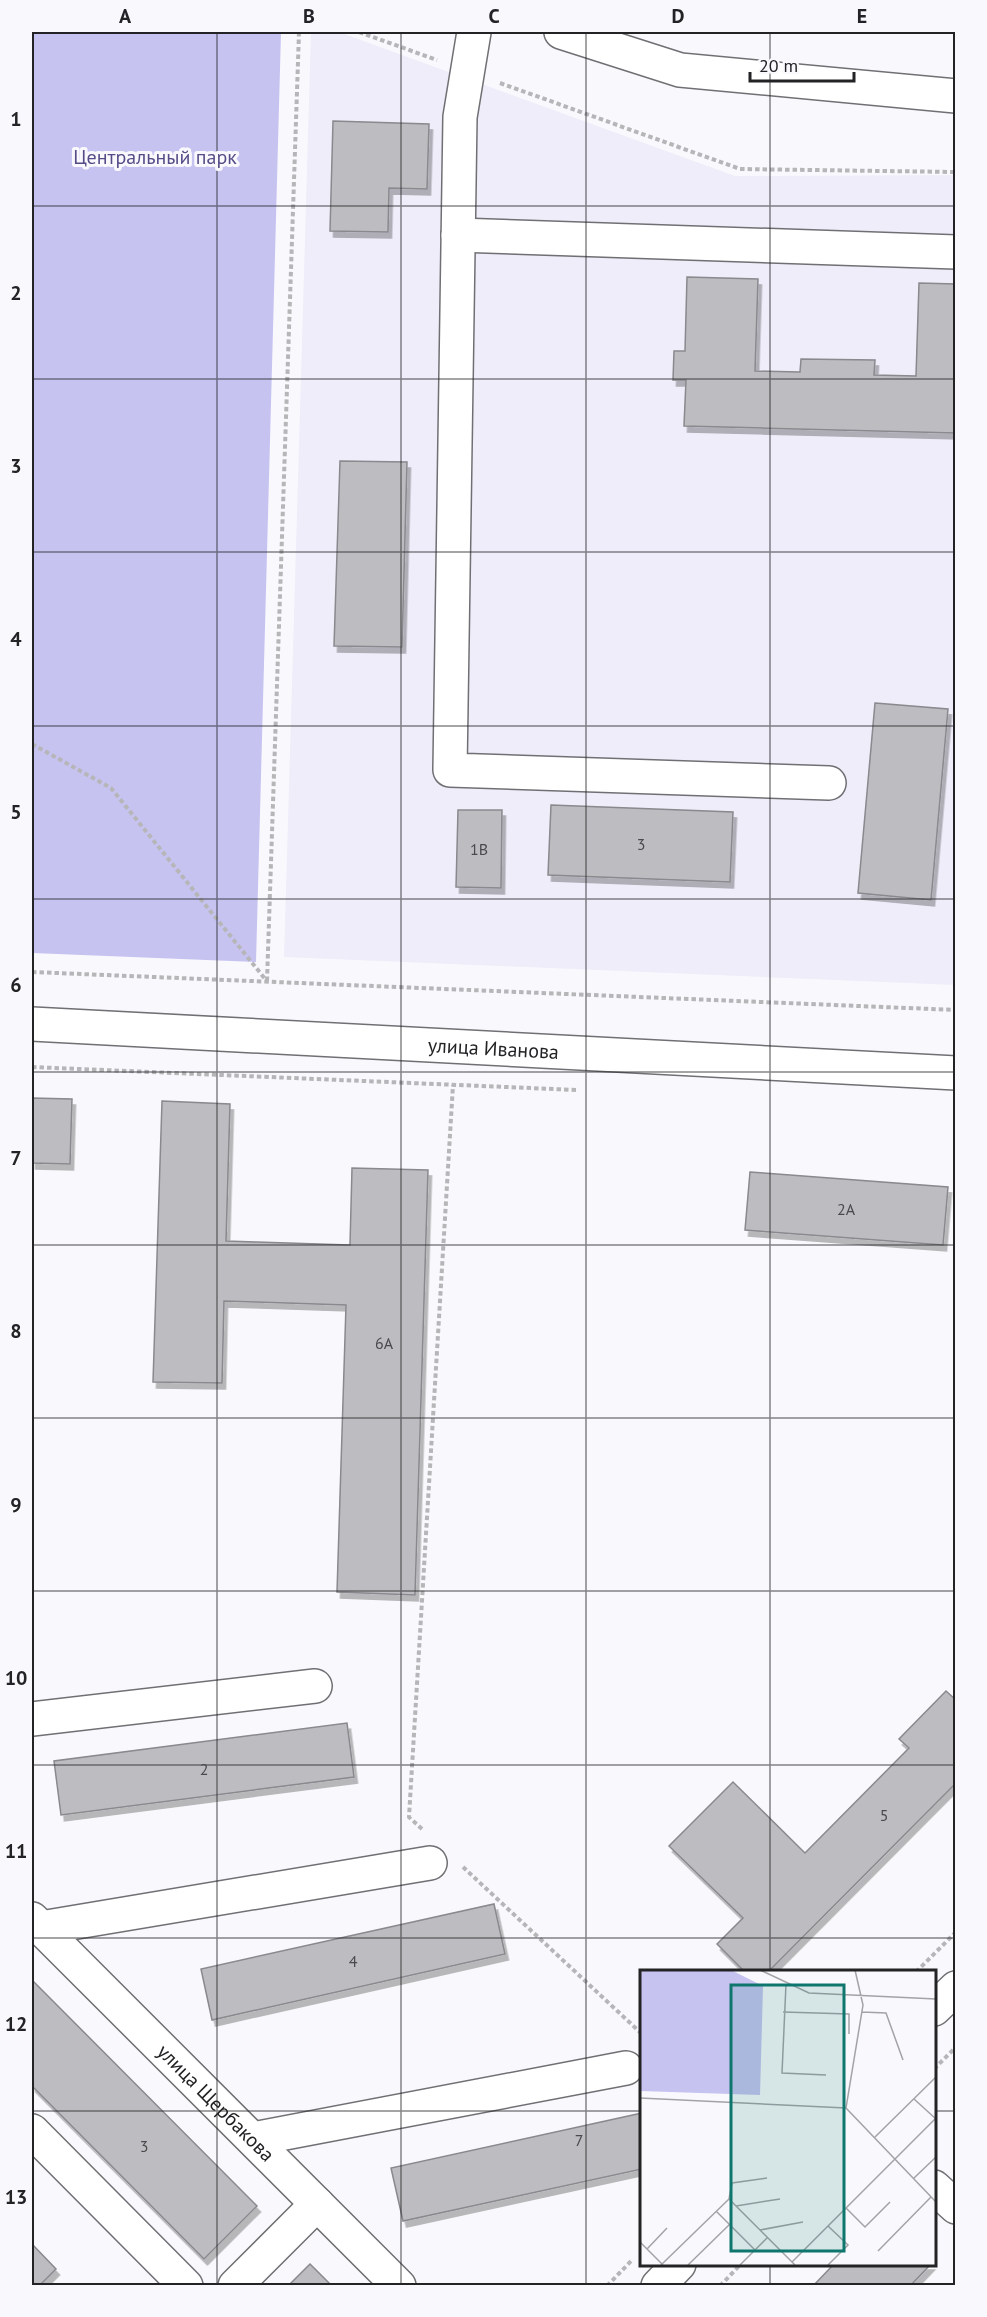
<svg xmlns="http://www.w3.org/2000/svg" width="987" height="2317" viewBox="0 0 987 2317" font-family="'PT Sans',sans-serif">
<defs>
<filter id="shadow"><feDropShadow dx="3.5" dy="6" stdDeviation="0" flood-color="#0004"/></filter>
</defs>
<rect width="100%" height="100%" fill="#f9f9fd"/>
<!-- built -->
<polygon fill="#eeedf9" points="311,32 339,32 735,176 955,175 955,985 284,957"/>
<!-- green -->
<polygon fill="#c6c3f1" points="32,32 281,32 256,962 32,953"/>
<!-- building -->
<g fill="#bdbdc1" stroke="#89898e" stroke-width="1.5" filter="url(#shadow)">
<polygon points="333,121 429,124 427,189 389,188 388,232 330,231"/>
<polygon points="687,277 758,279 755,371 800,372 801,359 875,360 874,375 916,376 919,283 956,284 956,433 684,426 686,380 673,380 674,351 685,351"/>
<polygon points="340,461 407,462 402,647 334,646"/>
<polygon points="875,703 948,709 931,900 858,893"/>
<polygon points="551,805 733,812 730,882 548,875"/>
<polygon points="458,810 502,810 501,888 456,887"/>
<polygon points="32,1098 72,1099 70,1164 32,1163"/>
<polygon points="162,1101 230,1104 226,1241 350,1245 352,1168 428,1170 415,1595 337,1592 346,1305 224,1301 222,1383 153,1382"/>
<polygon points="750,1172 948,1187 943,1245 745,1230"/>
<polygon points="946,1691 956,1700 956,1783 768,1972 745,1972 717,1944 743,1918 669,1846 733,1782 805,1853 909,1748 899,1739"/>
<polygon points="347,1723 354,1777 61,1815 54,1761"/>
<polygon points="494,1904 505,1954 212,2020 201,1969"/>
<polygon points="32,1980 257,2206 204,2259 32,2086"/>
<polygon points="642,2113 642,2169 403,2221 391,2168"/>
<polygon points="32,2244 56,2269 39,2286 32,2286"/>
<polygon points="310,2264 332,2286 288,2286"/>
<polygon points="834,2264 931,2264 910,2286 813,2286"/>
</g>
<g fill="none" stroke-linecap="round" stroke-linejoin="round">
<defs>
<g id="minor">
<polyline points="474,32 460,117 450,770 829,783"/>
<polyline points="561,32 680,70 956,96"/>
<polyline points="458,235 956,252"/>
<path id="s1" d="M 32,1024 L 956,1073"/>
<polyline points="32,1719 315,1686"/>
<path id="s2" d="M 32,1919 L 399,2286"/>
<polyline points="41,1928 430,1863"/>
<polyline points="934,2009 956,1988"/>
<polyline points="32,2131 186,2286"/>
<polyline points="253,2139 626,2068"/>
<polyline points="934,2187 956,2207"/>
<polyline points="235,2286 317,2204"/>
<polyline points="658,2286 679,2264"/>
</g>
</defs>
<!-- minor casing -->
<use href="#minor" stroke="#707074" stroke-width="36"/>
<!-- path -->
<g stroke="#b6b6b9" stroke-width="4" stroke-dasharray="4.5 3" stroke-linecap="butt">
<polyline points="359,32 437,60"/>
<polyline points="500,83 740,169 956,172"/>
<polyline points="32,744 111,788 266,980"/>
<polyline points="32,972 956,1010"/>
<polyline points="267,981 299,32"/>
<polyline points="32,1067 577,1090"/>
<polyline points="422,1829 409,1817 453,1085"/>
<polyline points="463,1867 642,2034"/>
<polyline points="916,1972 956,1932"/>
<polyline points="934,2069 956,2047"/>
<polyline points="607,2286 633,2259"/>
<polyline points="720,2286 741,2264"/>
</g>
<!-- minor -->
<use href="#minor" stroke="#fff" stroke-width="33"/>
</g>
<!-- grid -->
<path fill="none" stroke="#232325" stroke-width="1.5" stroke-opacity="0.55" d="M 217,32 L 217,2286M 401,32 L 401,2286M 586,32 L 586,2286M 770,32 L 770,1972M 32,206 L 956,206M 32,379 L 956,379M 32,552 L 956,552M 32,726 L 956,726M 32,899 L 956,899M 32,1072 L 956,1072M 32,1245 L 956,1245M 32,1418 L 956,1418M 32,1591 L 956,1591M 32,1765 L 956,1765M 32,1938 L 956,1938M 32,2111 L 642,2111M 934,2111 L 956,2111M 770,2264 L 770,2286"/>
<g text-anchor="middle" dominant-baseline="central" stroke-width="6" stroke-linejoin="round" paint-order="stroke">
<!-- number labels -->
<g font-size="16" fill="#4a4a4c">
<text x="641" y="844">3</text>
<text x="479" y="849">1В</text>
<text x="846" y="1209">2А</text>
<text x="384" y="1343">6А</text>
<text x="204" y="1769">2</text>
<text x="884" y="1815">5</text>
<text x="353" y="1961">4</text>
<text x="579" y="2140">7</text>
<text x="144" y="2146">3</text>
</g>
<!-- park labels -->
<g font-size="20" fill="#544c87" stroke="#f9f9fd">
<text x="155" y="157">Центральный парк</text>
</g>
<!-- street labels -->
<g font-size="20" fill="#232325" stroke="#f9f9fd">
<text stroke="none"><textPath href="#s1" startOffset="462">улица Иванова</textPath></text>
<text stroke="none"><textPath href="#s2" startOffset="260">улица Щербакова</textPath></text>
</g>
</g>
<!-- overview -->
<g transform="translate(640 1970)">
<rect width="296" height="296" fill="#f9f9fd"/>
<path d="M 0,0 L 91,0 L 123,16 L 120,125 L 0,121 Z" fill="#c6c3f1"/>
<path fill="none" stroke="#a3a3a7" stroke-width="1.5" d="M 120,0 L 169,23 L 296,29M 188,0 L 208,0M 215,0 L 223,35 L 206,138 L 296,232M 146,14 L 142,103 L 186,105M 143,42 L 209,44 L 209,64M 222,42 L 246,43 L 263,90M 0,128 L 206,138M 274,129 L 296,149M 235,167 L 296,107M 274,208 L 296,187M 89,229 L 155,295M 89,229 L 92,213 L 127,208M 96,236 L 140,229M 206,238 L 225,257 L 250,232M 76,241 L 115,280M 188,256 L 208,275 L 188,295M 120,260 L 163,252M 0,272 L 23,295M 7,279 L 27,258M 238,281 L 291,227M 152,292 L 296,148M 21,295 L 89,229M 48,295 L 90,254M 100,295 L 127,268"/>
<path fill="#0f766e" fill-opacity="0.15" stroke="#0f766e" stroke-width="3" d="M 91,15 L 204,15 L 204,281 L 91,281 Z"/>
<rect width="296" height="296" fill="none" stroke="#232325" stroke-width="3"/>
</g>
<!-- border -->
<rect width="987" height="2317" fill="none" stroke="#f9f9fd" stroke-width="66"/>
<!-- scale -->
<path d="M750 72v9h104v-9" fill="none" stroke="#232325" stroke-width="3"/>
<text x="759" y="72" font-size="18" fill="#232325" stroke="#f9f9fd" stroke-width="4.5" paint-order="stroke">20 m</text>
<rect x="33" y="33" width="921" height="2251" fill="none" stroke="#232325" stroke-width="2"/>
<g font-size="20" text-anchor="middle" font-weight="bold" fill="#232325">
<text x="125" y="23">A</text>
<text x="309" y="23">B</text>
<text x="494" y="23">C</text>
<text x="678" y="23">D</text>
<text x="862" y="23">E</text>
<text x="16" y="126">1</text>
<text x="16" y="300">2</text>
<text x="16" y="473">3</text>
<text x="16" y="646">4</text>
<text x="16" y="819">5</text>
<text x="16" y="992">6</text>
<text x="16" y="1165">7</text>
<text x="16" y="1338">8</text>
<text x="16" y="1512">9</text>
<text x="16" y="1685">10</text>
<text x="16" y="1858">11</text>
<text x="16" y="2031">12</text>
<text x="16" y="2204">13</text>
</g>
</svg>
